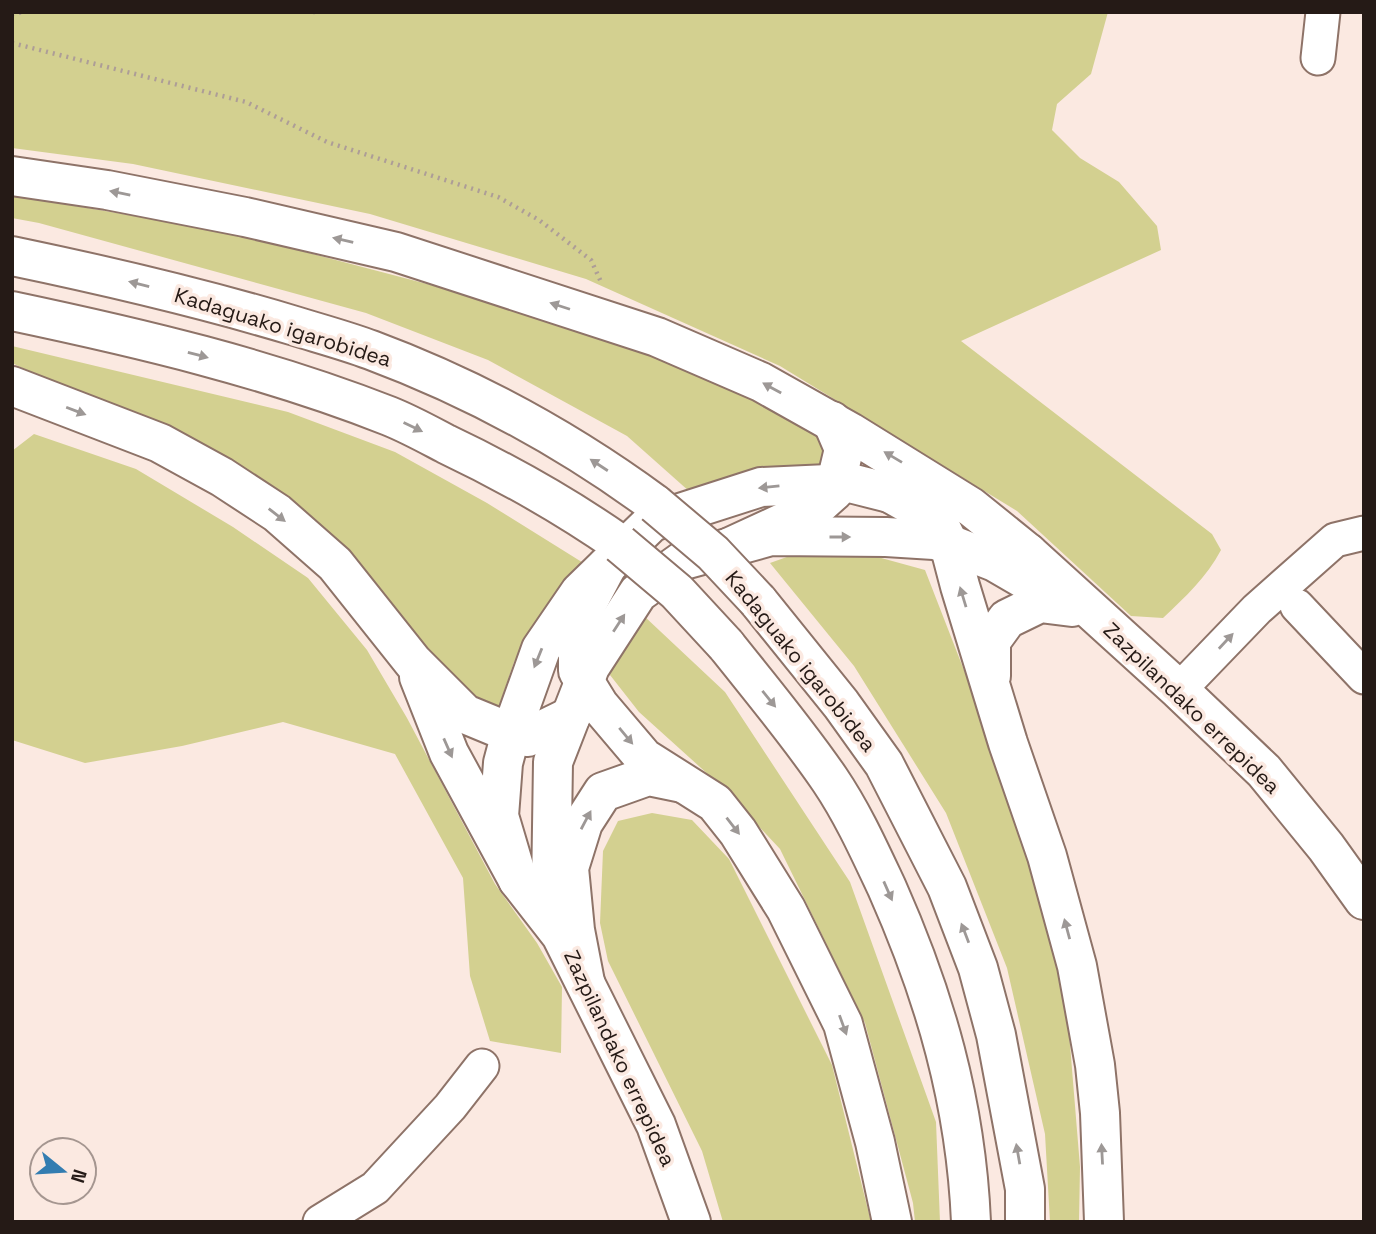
<svg xmlns="http://www.w3.org/2000/svg" width="1376" height="1234" viewBox="0 0 1376 1234" font-family="'Space Grotesk',sans-serif">
<rect width="100%" height="100%" fill="#fbe9e1"/>
<!-- green -->
<g fill="#d3d090">
<path d="M 12,12 L 1108,12 L 1091,74 L 1057,104 L 1052,130 L 1080,158 L 1119,182 L 1157,226 L 1161,250 L 961,341 L 1212,534 L 1221,550 C 1207,577 1185,597 1163,618 L 1131,616 L 1017,511 L 780,366 L 586,279 L 370,214 L 133,164 L 12,148 Z"/>
<polygon points="12,195 233,233 545,315 713,375 823,436 829,472 690,492 627,436 488,360 366,313 39,223 12,218"/>
<polygon points="12,346 288,412 395,452 487,503 585,564 551,599 514,662 499,706 468,695 200,452 12,363"/>
<polygon points="34,434 136,469 233,527 308,578 367,650 407,718 495,884 537,943 562,987 561,1053 490,1041 470,976 463,878 395,754 283,722 182,746 85,763 12,740 12,451"/>
<polygon points="812,548 874,556 925,570 1011,791 1064,971 1080,1167 1079,1222 1050,1222 1045,1134 1007,968 946,813 854,666 770,563"/>
<polygon points="644,616 725,692 850,882 936,1122 940,1222 915,1222 913,1203 865,1023 780,849 721,786 639,712 610,675 614,659"/>
<polygon points="652,813 692,820 729,859 832,1065 871,1222 723,1222 702,1151 608,961 600,923 603,851 618,821"/>
</g>
<g fill="none" stroke-linecap="round" stroke-linejoin="round">
<defs>
<g id="street">
<polyline points="1318,58 1323,12"/>
<polyline points="1297,606 1364,677"/>
<polyline points="1179,690 1257,609 1335,540 1364,533"/>
<polyline points="320,1222 375,1188 450,1107 482,1066"/>
</g>
<g id="secondary">
<polyline points="998,537 1028,553 1179,690 1264,771 1326,847 1364,900"/>
<polyline points="556,912 551,892 553,762 590,667 638,593 684,560 771,536 886,537 934,540 949,544 995,562 1026,580"/>
<polyline points="691,1222 656,1125 561,935 518,880 499,816 503,763 511,733 541,649 580,592 652,522 761,487 850,483 921,501"/>
</g>
<g id="highway">
<polyline points="12,176 107,190 245,217 396,252 657,337 761,382 850,432 971,507 1028,553"/>
<path d="M 12,256 C 108,276 202,298 295,326 C 321,334 347,341 371,350 C 473,388 568,440 655,504"/>
<path d="M 12,311 C 140,338 267,368 389,416 C 409,424 427,434 446,444 C 507,473 564,505 620,544"/>
<polyline points="12,386 160,443 222,477 277,513 335,564 413,662 465,714 511,733 528,737 571,716"/>
<polyline points="888,492 918,509 941,528 949,544 960,586 1008,743 1047,856 1077,966 1095,1065 1100,1113 1104,1222"/>
<polyline points="730,547 815,508 834,491 844,449 832,421"/>
<polyline points="607,566 578,621 578,671 599,705 644,758 715,803 738,832 786,909 843,1024 875,1142 892,1222"/>
<polyline points="758,601 841,704 884,764 947,887 978,968 996,1035 1025,1189 1025,1222"/>
<path d="M 726,645 C 761,689 798,733 830,780 C 853,814 870,852 887,888 C 935,996 966,1103 971,1222"/>
<polyline points="991,676 991,641 1007,619 1040,603 1072,607"/>
<polyline points="419,677 449,753 518,880"/>
<polyline points="585,982 575,930 569,868 583,823 603,792 648,776 682,783"/>
</g>
</defs>
<!-- street casing -->
<use href="#street" stroke="#8e7368" stroke-width="37"/>
<!-- secondary casing -->
<use href="#secondary" stroke="#8e7368" stroke-width="42"/>
<!-- highway casing -->
<use href="#highway" stroke="#8e7368" stroke-width="42"/>
<!-- path -->
<g stroke="#ad9d97" stroke-width="4.5" stroke-dasharray="2 5" stroke-linecap="butt">
<polyline points="313,12 319,12"/>
<polyline points="12,14 24,12"/>
<polyline points="12,43 246,102 327,142 498,197 539,220 591,260 601,282"/>
</g>
<!-- street -->
<use href="#street" stroke="#fff" stroke-width="33"/>
<!-- secondary -->
<use href="#secondary" stroke="#fff" stroke-width="38"/>
<!-- highway -->
<use href="#highway" stroke="#fff" stroke-width="38"/>
<defs>
<g id="highway-bridge">
<polyline points="655,504 713,553 758,601"/>
<polyline points="620,544 677,592 726,645"/>
</g>
</defs>
<!-- highway-bridge casing -->
<use href="#highway-bridge" stroke="#8e7368" stroke-width="42" stroke-linecap="butt"/>
<!-- highway-bridge -->
<use href="#highway-bridge" stroke="#fff" stroke-width="38"/>
</g>
<!-- one-way arrows -->
<defs><path id="oneway-solid" d="M-6-.8H1V-3.2L6.5 0L1 3.2V.8H-6Z" transform="scale(1.75)"/></defs>
<g fill="#9d9896">
<use href="#oneway-solid" transform="translate(120 193) rotate(-169)"/>
<use href="#oneway-solid" transform="translate(343 240) rotate(-167)"/>
<use href="#oneway-solid" transform="translate(139 284) rotate(-166)"/>
<use href="#oneway-solid" transform="translate(560 306) rotate(-162)"/>
<use href="#oneway-solid" transform="translate(198 355) rotate(15)"/>
<use href="#oneway-solid" transform="translate(772 388) rotate(-151)"/>
<use href="#oneway-solid" transform="translate(76 411) rotate(21)"/>
<use href="#oneway-solid" transform="translate(413 427) rotate(26)"/>
<use href="#oneway-solid" transform="translate(893 457) rotate(-149)"/>
<use href="#oneway-solid" transform="translate(599 465) rotate(-147)"/>
<use href="#oneway-solid" transform="translate(769 487) rotate(174)"/>
<use href="#oneway-solid" transform="translate(277 515) rotate(38)"/>
<use href="#oneway-solid" transform="translate(840 537)"/>
<use href="#oneway-solid" transform="translate(963 597) rotate(-107)"/>
<use href="#oneway-solid" transform="translate(619 623) rotate(-57)"/>
<use href="#oneway-solid" transform="translate(1226 641) rotate(-47)"/>
<use href="#oneway-solid" transform="translate(538 658) rotate(112)"/>
<use href="#oneway-solid" transform="translate(769 699) rotate(51)"/>
<use href="#oneway-solid" transform="translate(626 736) rotate(50)"/>
<use href="#oneway-solid" transform="translate(448 748) rotate(66)"/>
<use href="#oneway-solid" transform="translate(586 820) rotate(-62)"/>
<use href="#oneway-solid" transform="translate(733 826) rotate(52)"/>
<use href="#oneway-solid" transform="translate(888 891) rotate(66)"/>
<use href="#oneway-solid" transform="translate(1067 929) rotate(-105)"/>
<use href="#oneway-solid" transform="translate(965 933) rotate(-111)"/>
<use href="#oneway-solid" transform="translate(843 1025) rotate(70)"/>
<use href="#oneway-solid" transform="translate(1018 1154) rotate(-100)"/>
<use href="#oneway-solid" transform="translate(1102 1154) rotate(-93)"/>
</g>
<g text-anchor="middle" dominant-baseline="central" stroke-width="7" stroke-linejoin="round" paint-order="stroke">
<!-- street labels -->
<g font-size="21" fill="#251a16" stroke="#fbe9e1">
<text transform="translate(283 327) rotate(17)">Kadaguako igarobidea</text>
<text transform="translate(801 661) rotate(51)">Kadaguako igarobidea</text>
<text transform="translate(1192 708) rotate(44)">Zazpilandako errepidea</text>
<text transform="translate(620 1058) rotate(65)">Zazpilandako errepidea</text>
</g>
</g>
<!-- border -->
<rect width="1376" height="1234" fill="none" stroke="#251a16" stroke-width="28"/>
<!-- north arrow -->
<g transform="translate(63 1171) rotate(108)"><circle r="33" fill="#fbe9e1" stroke="#a59690" stroke-width="2"/>
<path d="M0-5L12 26L0 18L-12 26Z" fill="#337db1"/>
<text y="-10" font-size="19" font-weight="bold" text-anchor="middle" fill="#251a16">N</text>
</g>
</svg>
